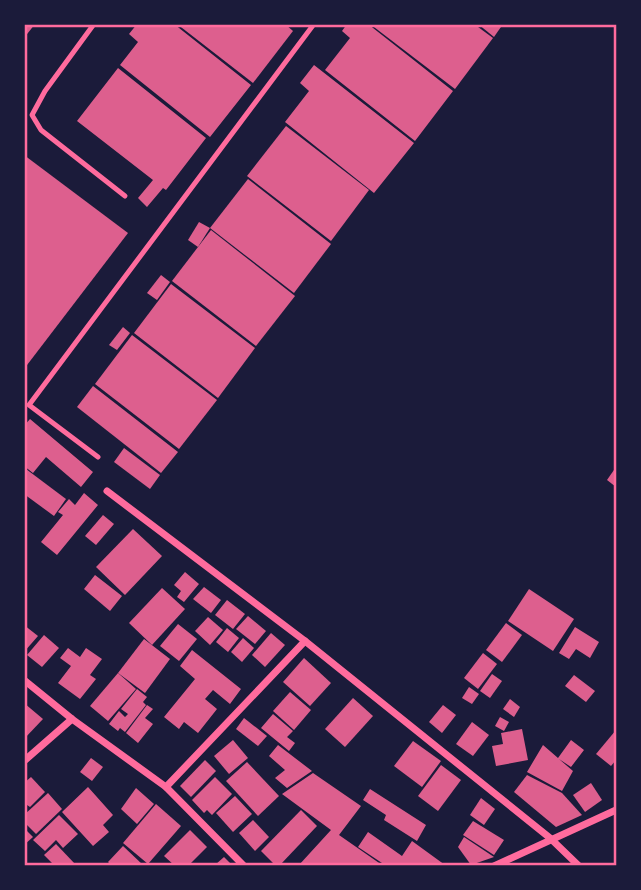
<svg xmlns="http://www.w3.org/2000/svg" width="641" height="890" viewBox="0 0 641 890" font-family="'Fira Sans Condensed',sans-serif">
<rect width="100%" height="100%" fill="#1b1b3a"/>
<!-- building -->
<g fill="#dd5f8e">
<polygon points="24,24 35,24 24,38"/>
<polygon points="137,24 174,24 251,85 210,137 120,65 138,42 129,34"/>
<polygon points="177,24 285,24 293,31 253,83"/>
<polygon points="347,24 368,24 453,91 415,141 325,70 350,38 342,31"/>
<polygon points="370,24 474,24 493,38 455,89"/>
<polygon points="478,24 503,24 494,37"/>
<polygon points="314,65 414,143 374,193 285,122 309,91 300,83"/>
<polygon points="118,68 206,138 166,190 163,188 147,207 138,198 153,180 77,121"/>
<polygon points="286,126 369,190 331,241 247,176"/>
<polygon points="24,155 128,233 24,369"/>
<polygon points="248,179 331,244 294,293 210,228"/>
<polygon points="199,222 210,228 198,247 188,240"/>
<polygon points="211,230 295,296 256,346 172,281"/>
<polygon points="161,275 170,282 157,300 147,293"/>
<polygon points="171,284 255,348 218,398 134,333"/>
<polygon points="123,327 130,333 117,350 109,345"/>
<polygon points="132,335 217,400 179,449 95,384"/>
<polygon points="93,386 178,452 161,473 77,407"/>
<polygon points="30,419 93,472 81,487 46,457 33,473 24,466 24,426"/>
<polygon points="124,448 160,475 150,489 114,462"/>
<polygon points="616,467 616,487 607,480"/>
<polygon points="26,469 66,499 54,516 24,494"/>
<polygon points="84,493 98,505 57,555 41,542 63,515 58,512 69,499 75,505"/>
<polygon points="103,515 114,524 96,545 85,536"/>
<polygon points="133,529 162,556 125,595 96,567"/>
<polygon points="185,572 199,584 184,602 177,597 181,591 174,585"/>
<polygon points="95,575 122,596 110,611 84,589"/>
<polygon points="204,587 221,600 211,613 193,599"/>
<polygon points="162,588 185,609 152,645 129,623"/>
<polygon points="529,589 574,619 553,651 508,621"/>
<polygon points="227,600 245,614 233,629 215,615"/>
<polygon points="248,616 266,631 255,644 236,629"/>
<polygon points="208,617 223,630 210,645 195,631"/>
<polygon points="506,623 522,635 502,662 486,650"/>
<polygon points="178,624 197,639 179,661 160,646"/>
<polygon points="24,625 38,636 24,652"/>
<polygon points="575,627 599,642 590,658 576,649 569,659 559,653"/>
<polygon points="227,628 239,638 228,652 216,642"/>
<polygon points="271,633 285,645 265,667 252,655"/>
<polygon points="44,635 59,648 42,667 27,655"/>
<polygon points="243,638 254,648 242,662 231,652"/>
<polygon points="144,639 170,659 145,693 118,673"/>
<polygon points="68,648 80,657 86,648 102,659 90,675 96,679 80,699 58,683 71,666 60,658"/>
<polygon points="192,650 241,689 230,704 213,690 205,699 217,709 198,733 184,722 179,729 164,717 195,679 180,666"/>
<polygon points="483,653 497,664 478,689 464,678"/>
<polygon points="304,658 331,683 310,706 283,682"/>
<polygon points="118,673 136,689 108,721 90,706"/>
<polygon points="492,674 502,681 490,698 480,691"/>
<polygon points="574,675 595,691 586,702 565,686"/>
<polygon points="469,687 479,694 472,704 462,698"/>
<polygon points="137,689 147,697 143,702 146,705 125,732 120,728 118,731 109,724 119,711 125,717 128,714 121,709"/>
<polygon points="290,692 311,710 294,730 273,711"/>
<polygon points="353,698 373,716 345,747 325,729"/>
<polygon points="510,699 520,707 514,717 503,709"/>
<polygon points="24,703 43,719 24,739"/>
<polygon points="147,705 153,709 145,718 153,724 138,743 126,733"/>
<polygon points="443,705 456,715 442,733 429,722"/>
<polygon points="273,714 293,731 287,737 295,743 289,751 261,728"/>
<polygon points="500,717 509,722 504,731 495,726"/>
<polygon points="244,718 267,736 258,746 236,729"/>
<polygon points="472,722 489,735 473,756 456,744"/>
<polygon points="522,729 528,760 496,766 492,746 503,744 501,733"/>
<polygon points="616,730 616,760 611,766 596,754"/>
<polygon points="233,740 248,758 229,774 214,756"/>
<polygon points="571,740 584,750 571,767 559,759 573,771 562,791 527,772 543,745 558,758"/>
<polygon points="413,741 441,761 422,787 394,766"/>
<polygon points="278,745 312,771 287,788 275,778 285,770 269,756"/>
<polygon points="91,758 103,767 92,781 80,772"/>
<polygon points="205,760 216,771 191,797 180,786"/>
<polygon points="247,762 279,796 258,816 226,781"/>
<polygon points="441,765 461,780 438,811 418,796"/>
<polygon points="313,773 361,806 339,835 382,865 299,865 331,830 282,794"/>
<polygon points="527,775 562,793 582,815 556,827 514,792"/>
<polygon points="31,777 45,792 30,807 24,803 24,783"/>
<polygon points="215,777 232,794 212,815 207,810 204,813 192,800"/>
<polygon points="591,783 602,800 585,812 573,795"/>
<polygon points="88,787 113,815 103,825 109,832 93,846 62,812"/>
<polygon points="136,788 154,804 137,824 121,809"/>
<polygon points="370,789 426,825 417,841 384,820 386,815 363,800"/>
<polygon points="48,793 62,809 36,834 24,822 24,815"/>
<polygon points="235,796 252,814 233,832 216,813"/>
<polygon points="481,798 495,809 484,825 470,815"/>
<polygon points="156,804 181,826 148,864 123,843"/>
<polygon points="301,810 317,826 280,865 275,865 261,851"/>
<polygon points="59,815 78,834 63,848 56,840 45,851 33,840"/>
<polygon points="253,820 269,837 255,851 239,833"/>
<polygon points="473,821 504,840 494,855 463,835"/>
<polygon points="24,828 33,837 24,845"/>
<polygon points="190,830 207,847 189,865 174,865 164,856"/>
<polygon points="368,832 402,856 412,841 445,865 385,865 358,847"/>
<polygon points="464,837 494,857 471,865 458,847"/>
<polygon points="56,844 76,865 54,865 44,855"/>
<polygon points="123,846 143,865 111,865 108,862"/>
<polygon points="224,857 232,865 215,865"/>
</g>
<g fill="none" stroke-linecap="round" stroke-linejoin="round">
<!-- service -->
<g stroke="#ff6b9d" stroke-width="5">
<polyline points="94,24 45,91 32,115 41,130 125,196"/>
<polyline points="98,457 29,405 314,24"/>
</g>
<!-- minor -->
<g stroke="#ff6b9d" stroke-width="7">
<polyline points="107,491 305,641 550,838 579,866"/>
<polyline points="24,680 72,719 166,787 244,866"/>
<polyline points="24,761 72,719"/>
<polyline points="166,787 305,641"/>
<polyline points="494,866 616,810"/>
</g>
</g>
<!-- border -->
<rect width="641" height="890" fill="none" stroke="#1b1b3a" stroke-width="52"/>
<rect x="26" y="26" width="589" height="838" fill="none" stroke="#ff6b9d" stroke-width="2.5"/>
</svg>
